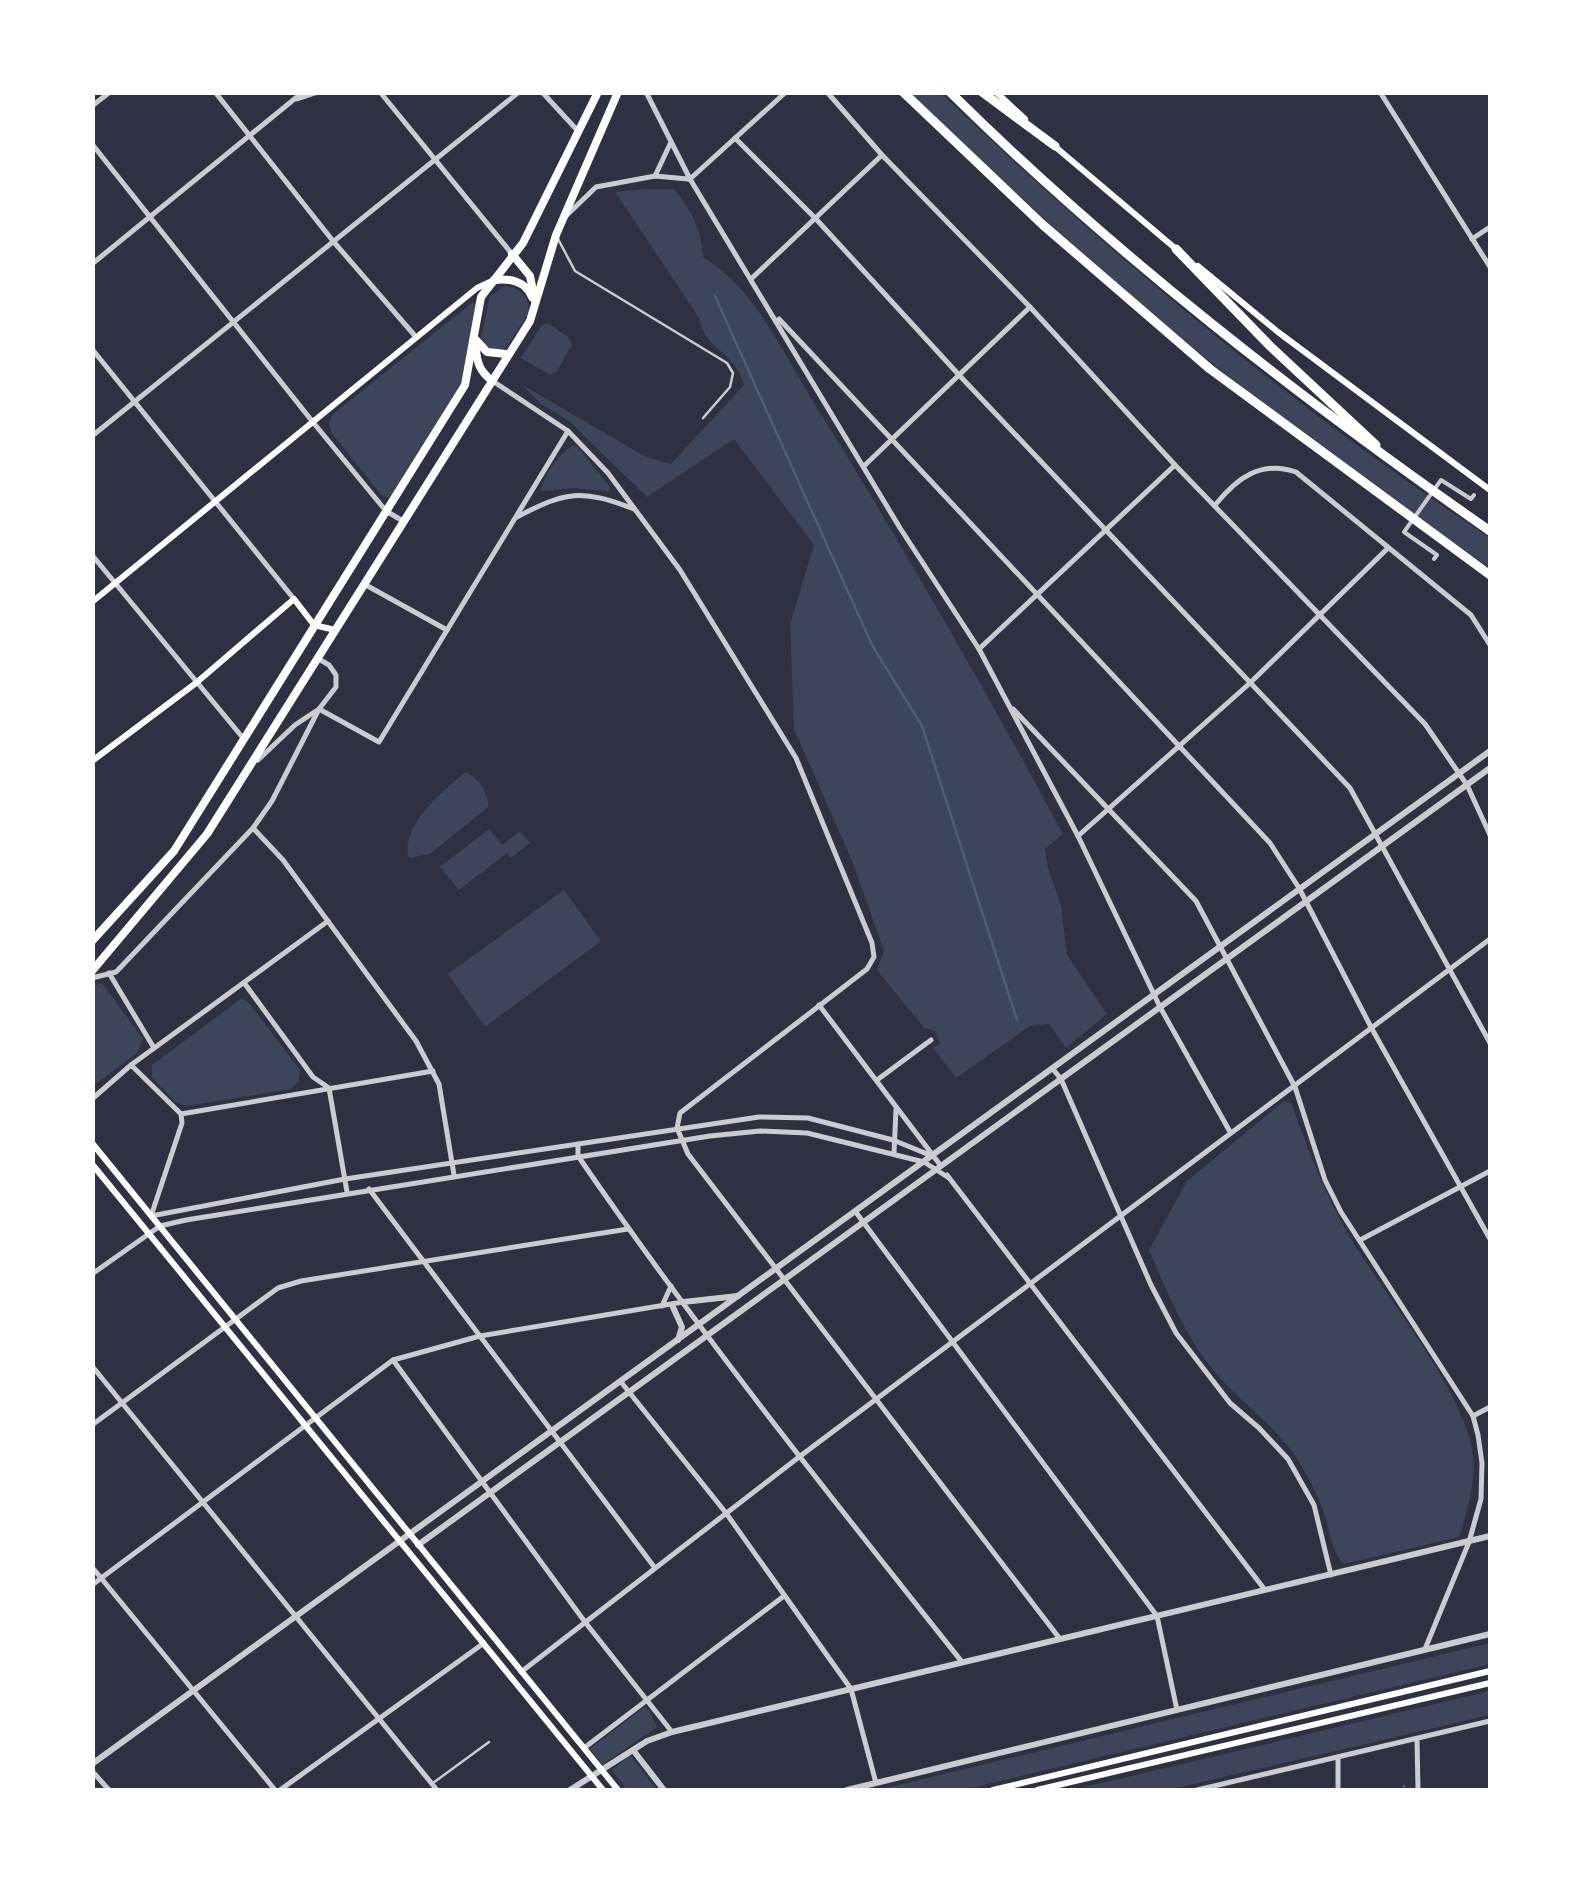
<svg xmlns="http://www.w3.org/2000/svg" width="1583" height="1883" viewBox="0 0 1583 1883" font-family="'DM Sans',sans-serif">
<rect width="100%" height="100%" fill="#2d3142"/>
<!-- green -->
<g fill="#3c4559">
<path d="M 910,93 L 941,93 C 1112,256 1293,408 1490,538 L 1490,568 C 1373,488 1259,404 1151,313 C 1068,243 989,168 910,93 Z"/>
<path d="M 645,189 L 674,189 C 692,211 701,228 703,257 C 756,289 784,355 816,406 C 903,546 985,689 1063,834 L 1045,849 L 1048,868 L 1061,905 L 1067,955 L 1107,1014 L 1066,1048 L 1049,1024 L 1030,1026 L 956,1078 L 933,1048 L 940,1044 L 935,1031 L 924,1028 L 877,970 L 884,951 L 852,861 L 794,729 L 790,624 L 814,545 L 734,439 L 647,497 L 569,421 L 541,404 L 521,384 L 646,457 L 671,464 L 744,385 C 734,350 704,350 699,318 L 615,192 Z"/>
<path d="M 505,286 C 519,287 529,296 529,312 L 506,348 L 501,351 L 487,350 L 481,338 L 490,296 Z"/>
<polygon points="473,302 477,305 462,385 393,494 390,498 382,496 331,432 329,424 332,415"/>
<polygon points="548,323 568,337 572,345 557,371 550,375 521,358 542,325"/>
<path d="M 573,446 L 578,447 L 610,487 L 609,492 L 575,488 L 541,491 C 543,476 559,453 573,446 Z"/>
<path d="M 466,772 C 477,777 490,794 488,807 L 430,854 L 409,858 C 399,827 443,790 466,772 Z"/>
<polygon points="489,829 502,845 520,831 530,843 511,858 507,853 459,890 440,867"/>
<polygon points="564,890 601,941 485,1027 448,974"/>
<polygon points="102,983 143,1039 137,1053 93,1086 93,986"/>
<polygon points="242,998 249,1003 300,1070 299,1081 291,1089 186,1106 174,1101 152,1077 152,1065"/>
<path d="M 1284,1101 L 1291,1103 C 1309,1152 1326,1198 1353,1242 C 1388,1299 1452,1377 1470,1440 C 1479,1472 1469,1506 1459,1537 L 1344,1564 C 1329,1548 1330,1527 1322,1508 C 1316,1491 1307,1475 1298,1460 C 1276,1426 1240,1402 1214,1371 C 1184,1335 1167,1292 1149,1250 L 1187,1181 Z"/>
<polygon points="1490,1643 1490,1664 963,1790 877,1790"/>
<polygon points="1490,1691 1490,1715 1168,1790 1072,1790"/>
<polygon points="644,1707 649,1710 657,1727 602,1765 590,1749"/>
<polygon points="630,1755 657,1790 627,1790 612,1770"/>
</g>
<g fill="none" stroke-linecap="round" stroke-linejoin="round">
<!-- stream -->
<g stroke="#4f5d75" stroke-width="2.5">
<polyline points="715,296 872,645 922,726 1017,1020"/>
<polyline points="1403,1790 1404,1786"/>
</g>
<!-- service -->
<g stroke="#caccd0" stroke-width="2.5">
<polyline points="557,237 575,271 727,363 733,373 730,387 703,418"/>
<polyline points="433,1783 489,1742"/>
</g>
<!-- pedestrian -->
<polyline stroke="#caccd0" stroke-width="4" points="1434,559 1437,555 1404,532 1441,480 1471,499 1474,495"/>
<!-- minor -->
<g stroke="#caccd0" stroke-width="5">
<polyline points="215,92 333,241 416,337"/>
<polyline points="380,92 512,254"/>
<polyline points="542,92 577,130"/>
<polyline points="646,92 690,179 900,528 979,649 1078,836 1160,1007 1229,1130"/>
<polyline points="827,92 882,155 1030,307 1175,465 1425,724 1467,785 1490,835"/>
<polyline points="1380,92 1490,267"/>
<polyline points="297,99 318,92"/>
<polyline points="92,106 110,92"/>
<polyline points="735,138 816,219 959,375 1350,788 1490,1043"/>
<polyline points="92,144 312,421 386,511 403,521"/>
<polyline points="655,176 671,142"/>
<polyline points="690,179 786,92"/>
<polyline points="567,215 596,187 655,176 688,179"/>
<polyline points="1472,239 1490,227"/>
<polyline points="92,264 303,92"/>
<polyline points="751,279 882,155"/>
<polyline points="779,319 1270,843 1299,888 1372,1029 1490,1239"/>
<polyline points="92,349 294,599"/>
<polyline points="491,380 568,431 608,473 680,570 796,758 872,943 874,957 867,969 680,1113 677,1128 688,1154 1060,1639"/>
<polyline points="92,436 519,92"/>
<polyline points="864,466 1030,307"/>
<path d="M 1216,504 C 1237,478 1261,460 1296,472 L 1471,615 L 1490,645"/>
<path d="M 517,517 C 566,491 582,489 634,509"/>
<polyline points="92,555 243,738"/>
<polyline points="364,584 447,630"/>
<polyline points="979,649 1175,465"/>
<polyline points="1013,709 1196,901 1295,1087 1325,1180 1341,1212 1473,1416 1478,1435 1482,1463 1481,1499 1469,1542 1425,1649"/>
<polyline points="258,760 295,725 319,709 379,742 568,431"/>
<polyline points="253,828 283,860 416,1041 439,1084 454,1175"/>
<polyline points="1078,836 1250,683 1387,549"/>
<polyline points="109,973 154,1048"/>
<polyline points="92,978 116,972 253,828 272,801 319,709 336,687 336,675 329,665 317,658"/>
<polyline points="245,984 313,1077 329,1088 347,1192"/>
<polyline points="819,1005 941,1166"/>
<polyline points="131,1065 181,1114 433,1071"/>
<polyline points="1052,1068 1061,1079 1151,1285 1176,1333 1230,1403 1259,1428 1288,1459 1314,1505 1331,1575"/>
<polyline points="877,1080 931,1040"/>
<polyline points="92,1099 131,1065 328,921"/>
<polyline points="181,1114 182,1123 151,1216 345,1179 759,1117 808,1118 893,1140 932,1156"/>
<path d="M 578,1144 L 578,1156 C 698,1331 830,1496 962,1662"/>
<polyline points="894,1153 896,1109"/>
<polyline points="947,1175 1265,1590"/>
<polyline points="369,1189 655,1568"/>
<polyline points="855,1211 1157,1616 1177,1710"/>
<polyline points="1362,1239 1490,1171"/>
<polyline points="92,1274 160,1226 186,1220 710,1136 760,1131 807,1133 924,1162 949,1178"/>
<polyline points="662,1306 671,1286"/>
<polyline points="393,1360 585,1622 672,1732"/>
<polyline points="92,1366 437,1790"/>
<polyline points="621,1382 726,1513 851,1689 876,1783"/>
<polyline points="1473,1416 1490,1407"/>
<polyline points="92,1425 278,1288 301,1281 628,1229"/>
<polyline points="92,1567 275,1790"/>
<polyline points="92,1585 393,1360 480,1336 683,1302"/>
<polyline points="521,1672 799,1457 1490,939"/>
<polyline points="1417,1739 1418,1790"/>
<polyline points="584,1748 784,1596"/>
<polyline points="1338,1757 1338,1790"/>
<polyline points="92,1771 109,1790"/>
<polyline points="280,1790 484,1643"/>
<polyline points="1197,1790 1490,1721"/>
</g>
<!-- tertiary -->
<g stroke="#caccd0" stroke-width="6">
<polyline points="683,1302 738,1296"/>
<polyline points="672,1305 682,1327 678,1340"/>
<polyline points="418,1545 1490,768"/>
<polyline points="633,1750 664,1790"/>
<polyline points="92,1764 1490,751"/>
<polyline points="570,1790 647,1741 672,1732 1490,1536"/>
<polyline points="847,1790 1490,1634"/>
</g>
<!-- secondary -->
<g stroke="#fff" stroke-width="6">
<polyline points="996,92 1025,119"/>
<polyline points="1052,144 1176,249"/>
<polyline points="1198,266 1278,332 1490,490"/>
<polyline points="92,602 477,288 492,281"/>
<polyline points="92,761 196,683 294,599 314,625 335,630"/>
<polyline points="92,1143 618,1790"/>
<polyline points="92,1164 603,1790"/>
<polyline points="993,1790 1490,1671"/>
<polyline points="1037,1790 1490,1683"/>
</g>
<!-- primary -->
<g stroke="#fff" stroke-width="8">
<polyline points="512,254 530,276 535,301"/>
<path d="M 494,280 C 509,278 526,281 532,297"/>
<polyline points="475,339 487,352 506,354"/>
<path d="M 476,349 C 477,363 480,371 491,380"/>
<polyline points="92,941 174,851 465,385 481,297 523,243 598,92"/>
<polyline points="92,971 207,834 530,321 556,235 618,92"/>
</g>
<!-- motorway -->
<g stroke="#fff" stroke-width="9">
<polyline points="903,92 1043,225 1210,369 1490,575"/>
<path d="M 950,92 C 1116,256 1300,398 1490,531"/>
<polyline points="982,92 1055,146"/>
<polyline points="1176,249 1270,346 1376,445"/>
</g>
</g>
<!-- border -->
<rect width="1583" height="1883" fill="none" stroke="#ffffff" stroke-width="190"/>
</svg>
